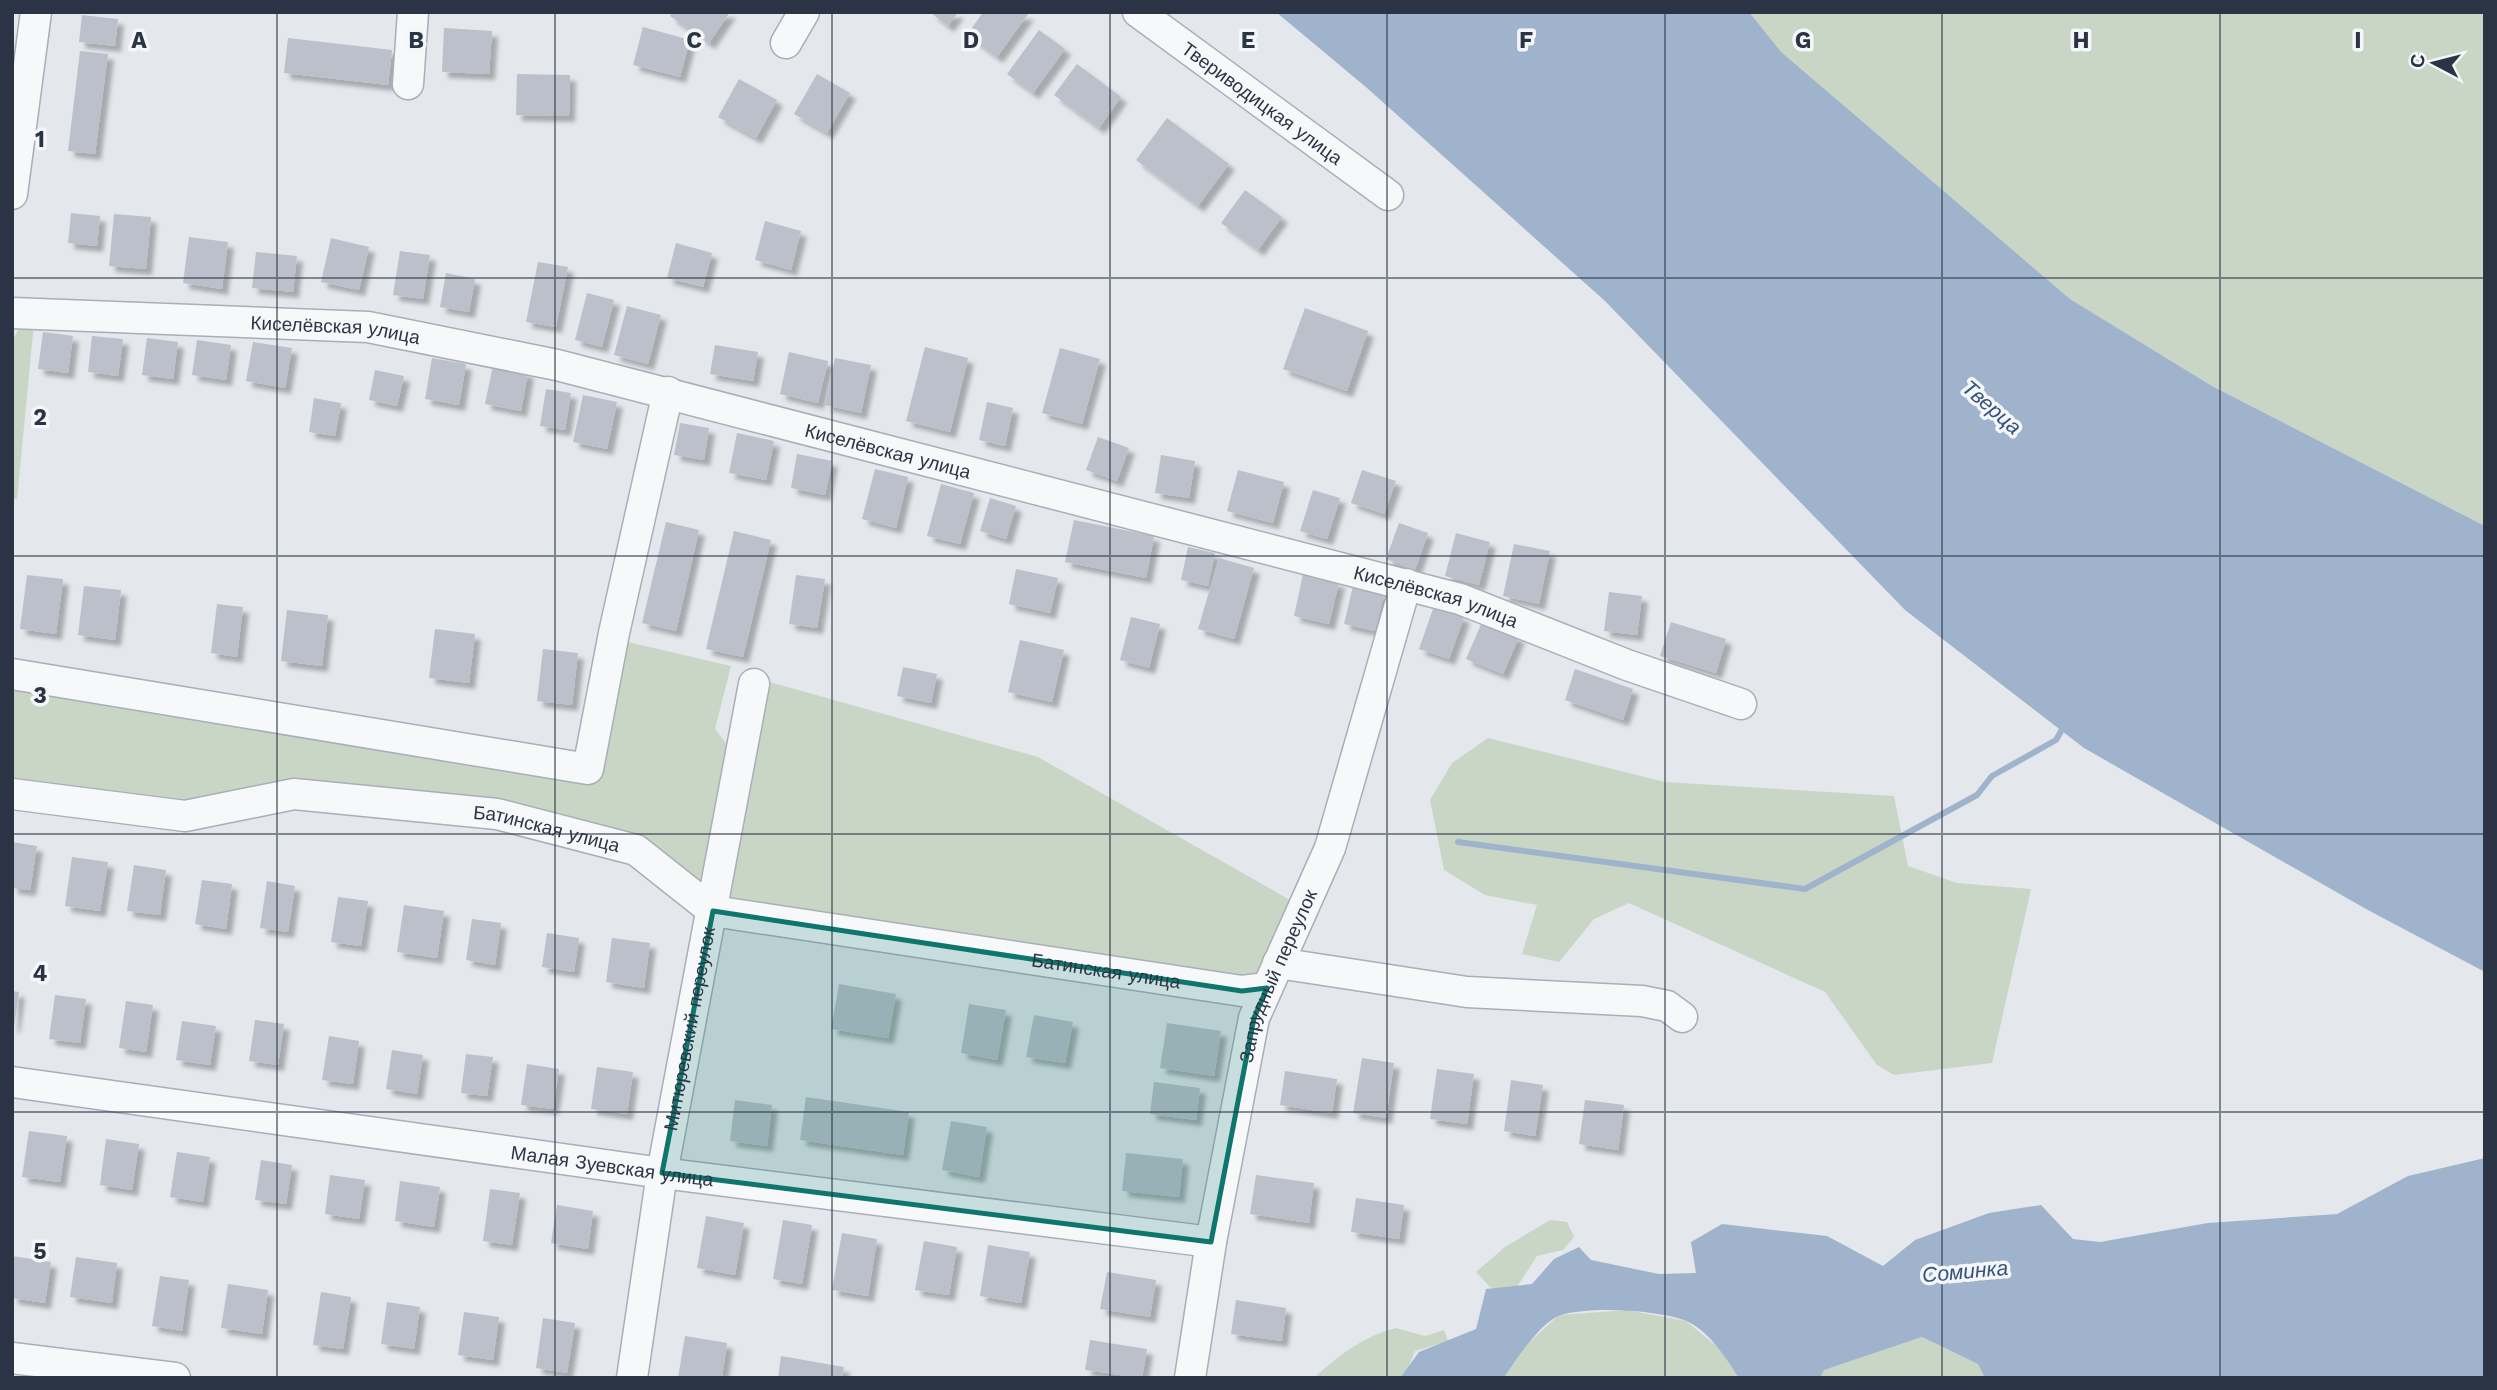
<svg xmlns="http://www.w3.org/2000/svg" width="2497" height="1390" viewBox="0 0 2497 1390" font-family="'Work Sans',sans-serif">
<defs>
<filter id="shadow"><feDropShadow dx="6" dy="6" stdDeviation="2" flood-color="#0004"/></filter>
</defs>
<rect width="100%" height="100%" fill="#e4e7ec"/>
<!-- green -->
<g fill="#c9d6c5">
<polygon points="1749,12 2485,12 2485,526 2212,386 2070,299 1780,52"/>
<polygon points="34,323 17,499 12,499 12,340 22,325"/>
<polygon points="628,642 731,666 715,729 728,746 705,895 495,807 180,808 12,786 12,680 590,775 616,647"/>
<polygon points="766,681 1038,757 1290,900 1261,983 738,907 719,896"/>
<polygon points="1488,738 1665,782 1894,796 1908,866 1957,883 2031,889 1992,1063 1894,1075 1877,1065 1825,992 1629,903 1594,919 1559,962 1522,954 1537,905 1485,895 1444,870 1430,800 1452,763"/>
<polygon points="1550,1220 1567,1222 1574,1237 1563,1250 1537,1256 1511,1296 1490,1287 1476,1272 1505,1247"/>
<polygon points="1627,1310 1686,1321 1720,1349 1739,1378 1504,1378 1525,1346 1559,1315"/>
<path d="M 1396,1328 L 1425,1336 L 1444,1330 L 1448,1341 L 1415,1351 L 1404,1378 L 1314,1378 C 1338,1356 1364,1336 1396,1328 Z"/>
<polygon points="1922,1337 1978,1364 1985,1378 1820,1378 1823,1370"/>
</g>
<!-- water -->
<g fill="#9fb4cc">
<polygon points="1276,12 1749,12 1781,52 2070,299 2212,386 2485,526 2485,972 2366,909 2084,748 1905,610 1605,301 1367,88"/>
<path d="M 2485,1158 L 2485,1378 L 1985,1378 L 1978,1364 L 1922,1337 L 1824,1370 L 1820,1378 L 1739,1378 C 1726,1358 1708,1329 1684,1320 C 1655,1310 1591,1306 1561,1315 C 1541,1321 1515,1361 1504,1378 L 1400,1378 L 1419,1352 L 1476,1329 L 1486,1289 L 1532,1284 L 1554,1259 L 1579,1247 L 1591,1260 L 1659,1274 L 1696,1273 L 1691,1242 L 1722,1224 L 1827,1236 L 1883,1266 L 1915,1240 L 1989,1213 L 2041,1205 L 2073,1239 L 2100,1242 L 2208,1223 L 2337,1214 L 2408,1176 Z"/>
</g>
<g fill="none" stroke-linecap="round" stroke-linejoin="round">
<!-- stream -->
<polyline stroke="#9fb4cc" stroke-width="6" points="1458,842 1805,889 1977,795 1992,776 2056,740 2064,726"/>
</g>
<!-- building -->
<g fill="#bbc0ca" filter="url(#shadow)">
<polygon points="672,12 730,12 709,43 670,16"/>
<polygon points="930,12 958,12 948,26"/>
<polygon points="983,12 1028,14 997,57 967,35"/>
<polygon points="82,15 118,19 115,46 79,42"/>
<polygon points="643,27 690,40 680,77 633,65"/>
<polygon points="444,28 492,31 489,74 442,72"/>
<polygon points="1039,30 1065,49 1033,93 1007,74"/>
<polygon points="288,38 392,50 388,85 284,73"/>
<polygon points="80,51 108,54 95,154 68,151"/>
<polygon points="1077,64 1121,97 1099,128 1054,95"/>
<polygon points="517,74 570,75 569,116 516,115"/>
<polygon points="817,74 850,93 827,133 794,114"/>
<polygon points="739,79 777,100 756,138 718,117"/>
<polygon points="1167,118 1229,164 1198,206 1136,160"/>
<polygon points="1245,190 1282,217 1258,250 1221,223"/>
<polygon points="71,213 100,216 97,246 68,243"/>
<polygon points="114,214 151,217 146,269 109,266"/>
<polygon points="765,221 801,231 791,270 755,260"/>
<polygon points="189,237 228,242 222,289 183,283"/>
<polygon points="331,238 369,247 359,290 321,282"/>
<polygon points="676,243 712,253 703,287 667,278"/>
<polygon points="400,251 430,255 423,299 393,295"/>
<polygon points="256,252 297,256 293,292 252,288"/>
<polygon points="538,262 568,267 556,327 526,322"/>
<polygon points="446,273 475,279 469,312 440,307"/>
<polygon points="587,293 614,300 602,347 575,340"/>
<polygon points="627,306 661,315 648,364 614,355"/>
<polygon points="1305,308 1368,331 1347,391 1283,369"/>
<polygon points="43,332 73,336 68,373 38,369"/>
<polygon points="92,336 123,339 118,376 88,372"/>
<polygon points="147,338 178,342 173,379 142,375"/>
<polygon points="197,340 231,345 226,380 192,375"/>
<polygon points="253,342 292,348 285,388 246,381"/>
<polygon points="715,345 758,352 753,381 710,374"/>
<polygon points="925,347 968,358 950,432 906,421"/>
<polygon points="1060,348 1100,359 1082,424 1042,413"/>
<polygon points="789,352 828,361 818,403 780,394"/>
<polygon points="432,358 466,364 459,405 425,399"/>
<polygon points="835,358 871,365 861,413 825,405"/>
<polygon points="493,365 528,372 521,411 485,404"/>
<polygon points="375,370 404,376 397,406 369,400"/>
<polygon points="546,389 571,393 565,430 540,426"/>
<polygon points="583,395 617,402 607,449 573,442"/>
<polygon points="314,398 341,403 335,436 309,432"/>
<polygon points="987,402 1013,408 1005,446 979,440"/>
<polygon points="680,423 709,428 704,460 674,455"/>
<polygon points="737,433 774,441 766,480 729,473"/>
<polygon points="1098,437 1129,448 1117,481 1086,470"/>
<polygon points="797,454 832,461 825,495 791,488"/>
<polygon points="1161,455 1195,461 1189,498 1155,493"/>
<polygon points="875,469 908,477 896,528 862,519"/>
<polygon points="1238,470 1284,482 1273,523 1227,511"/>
<polygon points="1362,470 1396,481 1384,514 1351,503"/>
<polygon points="941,484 974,493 960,544 927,536"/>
<polygon points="1313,490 1340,498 1327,539 1300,531"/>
<polygon points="990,498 1016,506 1006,539 980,531"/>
<polygon points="1074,520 1154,536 1146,578 1065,562"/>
<polygon points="666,522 699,530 676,631 642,623"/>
<polygon points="1399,523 1428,533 1415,570 1386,559"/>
<polygon points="734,531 771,540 743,657 706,649"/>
<polygon points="1456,533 1490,542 1479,585 1445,576"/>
<polygon points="1514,544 1550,551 1539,604 1503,596"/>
<polygon points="1188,547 1215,553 1208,586 1181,580"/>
<polygon points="1219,558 1254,568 1234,639 1198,629"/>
<polygon points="1016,569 1058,578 1050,613 1009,604"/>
<polygon points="1303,574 1339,582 1329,624 1294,616"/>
<polygon points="27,575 63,579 56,634 20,629"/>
<polygon points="796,575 825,579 817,628 789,624"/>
<polygon points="84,586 121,590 115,640 78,635"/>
<polygon points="1353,586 1384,593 1375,631 1344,624"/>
<polygon points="1609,592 1642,596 1637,635 1604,631"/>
<polygon points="217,604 243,607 237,657 211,653"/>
<polygon points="1434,606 1464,617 1449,659 1419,649"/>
<polygon points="287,610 328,615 322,666 281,661"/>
<polygon points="1131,617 1160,624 1149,668 1120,660"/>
<polygon points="1482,622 1519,637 1503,674 1466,659"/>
<polygon points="1671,622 1726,639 1716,673 1660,656"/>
<polygon points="435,629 475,634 469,683 429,678"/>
<polygon points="1020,640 1064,650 1052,702 1008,692"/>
<polygon points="543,649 578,653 572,705 537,701"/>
<polygon points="903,667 937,674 931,703 897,696"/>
<polygon points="1575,669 1633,689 1623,720 1565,700"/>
<polygon points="12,842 37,846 30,890 12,888"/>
<polygon points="72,857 108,862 100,911 65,906"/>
<polygon points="134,865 166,870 160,915 127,911"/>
<polygon points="202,880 232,884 226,929 195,924"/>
<polygon points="267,881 295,886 288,932 260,928"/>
<polygon points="338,897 368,901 361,946 331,942"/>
<polygon points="404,905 444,911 437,958 397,952"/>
<polygon points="472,919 501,923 495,965 466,960"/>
<polygon points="547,933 579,938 574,972 542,967"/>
<polygon points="612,938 650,943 644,988 606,982"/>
<polygon points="839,984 896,994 888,1038 831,1029"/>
<polygon points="12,991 19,992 14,1027 12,1027"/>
<polygon points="55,995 86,999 80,1043 49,1039"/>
<polygon points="126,1001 153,1005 146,1052 119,1048"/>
<polygon points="969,1004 1006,1010 997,1060 961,1053"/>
<polygon points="1034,1015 1073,1022 1065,1063 1026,1057"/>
<polygon points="255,1020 284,1024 278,1065 249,1061"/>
<polygon points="182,1021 216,1026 210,1065 176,1060"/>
<polygon points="1167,1023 1221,1031 1214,1076 1160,1068"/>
<polygon points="329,1036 359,1041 353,1084 322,1080"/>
<polygon points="392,1050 423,1055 417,1094 386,1089"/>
<polygon points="466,1054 493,1057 487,1096 461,1093"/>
<polygon points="1362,1058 1394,1063 1386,1118 1353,1113"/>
<polygon points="527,1064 559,1069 553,1109 521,1105"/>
<polygon points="597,1067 633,1072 627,1114 591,1109"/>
<polygon points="1437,1069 1474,1074 1467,1124 1430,1119"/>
<polygon points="1285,1071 1337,1079 1332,1113 1280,1105"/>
<polygon points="1511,1080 1543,1085 1535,1136 1504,1131"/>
<polygon points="1154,1082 1200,1088 1196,1120 1150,1114"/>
<polygon points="806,1097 909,1112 903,1155 800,1140"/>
<polygon points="735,1100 772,1105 767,1146 730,1141"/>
<polygon points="1585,1100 1624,1105 1618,1150 1579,1144"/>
<polygon points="951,1121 987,1127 979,1177 942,1170"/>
<polygon points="29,1131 67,1136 60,1182 22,1177"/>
<polygon points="106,1139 139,1144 132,1190 100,1185"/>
<polygon points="177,1152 210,1157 203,1202 170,1197"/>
<polygon points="1126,1153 1183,1159 1179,1197 1122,1191"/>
<polygon points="261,1160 292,1165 286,1204 255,1200"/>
<polygon points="330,1175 365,1180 359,1219 325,1214"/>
<polygon points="1256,1175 1314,1183 1309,1223 1250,1214"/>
<polygon points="400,1181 440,1187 434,1227 395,1221"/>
<polygon points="490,1189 520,1193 512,1245 483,1241"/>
<polygon points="1356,1198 1404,1205 1399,1239 1351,1232"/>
<polygon points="557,1205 593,1211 588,1249 551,1243"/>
<polygon points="706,1216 744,1223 735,1275 697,1268"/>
<polygon points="783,1220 812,1225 802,1284 773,1279"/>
<polygon points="842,1233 877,1239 868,1296 832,1290"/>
<polygon points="924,1241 957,1247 949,1295 915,1290"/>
<polygon points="988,1245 1030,1252 1021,1303 980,1296"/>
<polygon points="12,1256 51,1262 45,1303 12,1298"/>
<polygon points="76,1257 117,1263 112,1303 70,1297"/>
<polygon points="1107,1272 1156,1280 1150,1317 1100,1309"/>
<polygon points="160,1276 189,1280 182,1331 152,1326"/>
<polygon points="228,1284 268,1290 262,1334 221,1328"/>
<polygon points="321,1292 351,1297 343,1349 313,1345"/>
<polygon points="1236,1300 1286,1308 1282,1341 1231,1334"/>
<polygon points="387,1302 420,1307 414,1349 381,1344"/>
<polygon points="464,1312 499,1317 493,1360 458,1355"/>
<polygon points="543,1318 575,1323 567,1373 536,1368"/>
<polygon points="685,1336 727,1343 722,1378 678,1378"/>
<polygon points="1090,1340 1147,1349 1142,1378 1085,1370"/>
<polygon points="781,1356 844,1367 842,1378 778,1378"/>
</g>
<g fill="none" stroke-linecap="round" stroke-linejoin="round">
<defs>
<g id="minor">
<path id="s1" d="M 1138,12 L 1388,195"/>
<polyline points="786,43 804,12"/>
<polyline points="408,84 413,12"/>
<polyline points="12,194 36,12"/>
<path id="s2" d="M 12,313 L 368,327 L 557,365 L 1460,599 L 1627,665 L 1741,704"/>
<polyline points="12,674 588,769 614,633 668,392"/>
<path id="s3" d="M 12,794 L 185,816 L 294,794 L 497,814 L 636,850 L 713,911 L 1242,991 L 1267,988"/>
<polyline points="1278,963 1467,992 1642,1001 1667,1006 1682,1017"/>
<path id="s4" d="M 12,1082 L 662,1173 L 1211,1242"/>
<polyline points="12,1358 175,1378"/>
<path id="s5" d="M 632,1378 L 662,1173 L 754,684"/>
<path id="s6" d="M 1190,1378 L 1211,1242 L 1254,1018 L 1330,848 L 1406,584"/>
</g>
</defs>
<!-- minor casing -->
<use href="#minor" stroke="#a9aeb7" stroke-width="33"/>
<!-- minor -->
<use href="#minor" stroke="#f7f8fa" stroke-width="30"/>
</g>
<!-- marked area -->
<path fill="#0f766e" fill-opacity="0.2" stroke="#0f766e" stroke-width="5" stroke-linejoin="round" d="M 713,911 L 1242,991 L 1267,988 L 1254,1018 L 1211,1242 L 662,1173 Z"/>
<!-- grid -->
<path fill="none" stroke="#2b3445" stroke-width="2" stroke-opacity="0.55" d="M 277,12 L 277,1378M 555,12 L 555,1378M 832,12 L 832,1378M 1110,12 L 1110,1378M 1387,12 L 1387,1378M 1665,12 L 1665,1378M 1942,12 L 1942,1378M 2220,12 L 2220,1378M 12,278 L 2485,278M 12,556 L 2485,556M 12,834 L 2485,834M 12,1112 L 2485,1112"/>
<g text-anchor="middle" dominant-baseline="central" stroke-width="7" stroke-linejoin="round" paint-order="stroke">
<!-- street labels -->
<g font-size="19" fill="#2b3445" stroke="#f4f6f9">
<text stroke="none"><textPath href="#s1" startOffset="154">Твериводицкая улица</textPath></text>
<text stroke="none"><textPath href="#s2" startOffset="324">Киселёвская улица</textPath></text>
<text stroke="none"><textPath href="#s2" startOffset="891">Киселёвская улица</textPath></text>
<text stroke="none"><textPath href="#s2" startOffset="1458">Киселёвская улица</textPath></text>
<text stroke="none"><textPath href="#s3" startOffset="541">Батинская улица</textPath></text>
<text stroke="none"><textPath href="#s3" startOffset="1129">Батинская улица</textPath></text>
<text stroke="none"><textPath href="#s6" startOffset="413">Запрудный переулок</textPath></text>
<text stroke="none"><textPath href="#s5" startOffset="354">Митюревский переулок</textPath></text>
<text stroke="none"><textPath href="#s4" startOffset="606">Малая Зуевская улица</textPath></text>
</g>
<!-- water labels -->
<g font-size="21" font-style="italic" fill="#34527a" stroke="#f4f6f9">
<text transform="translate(1992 407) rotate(41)">Тверца</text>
<text transform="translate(1965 1271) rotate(-5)">Соминка</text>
</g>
</g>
<g font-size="23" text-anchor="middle" font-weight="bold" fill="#2b3445" stroke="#f4f6f9" stroke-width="7" stroke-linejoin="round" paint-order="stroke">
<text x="139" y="48">A</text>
<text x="416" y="48">B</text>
<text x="694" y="48">C</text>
<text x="971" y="48">D</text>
<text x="1248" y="48">E</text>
<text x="1526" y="48">F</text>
<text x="1803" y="48">G</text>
<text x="2081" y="48">H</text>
<text x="2358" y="48">I</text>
<text x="40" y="147">1</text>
<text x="40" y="425">2</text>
<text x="40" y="703">3</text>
<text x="40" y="981">4</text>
<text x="40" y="1259">5</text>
</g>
<!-- border -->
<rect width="2497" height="1390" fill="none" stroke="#2b3445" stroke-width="28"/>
<!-- north arrow -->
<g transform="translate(2434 63) rotate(277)" stroke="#f4f6f9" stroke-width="5" paint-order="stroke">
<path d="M0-5L12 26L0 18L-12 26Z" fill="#2b3445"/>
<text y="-10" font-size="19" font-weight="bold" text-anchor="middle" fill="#2b3445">С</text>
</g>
</svg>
